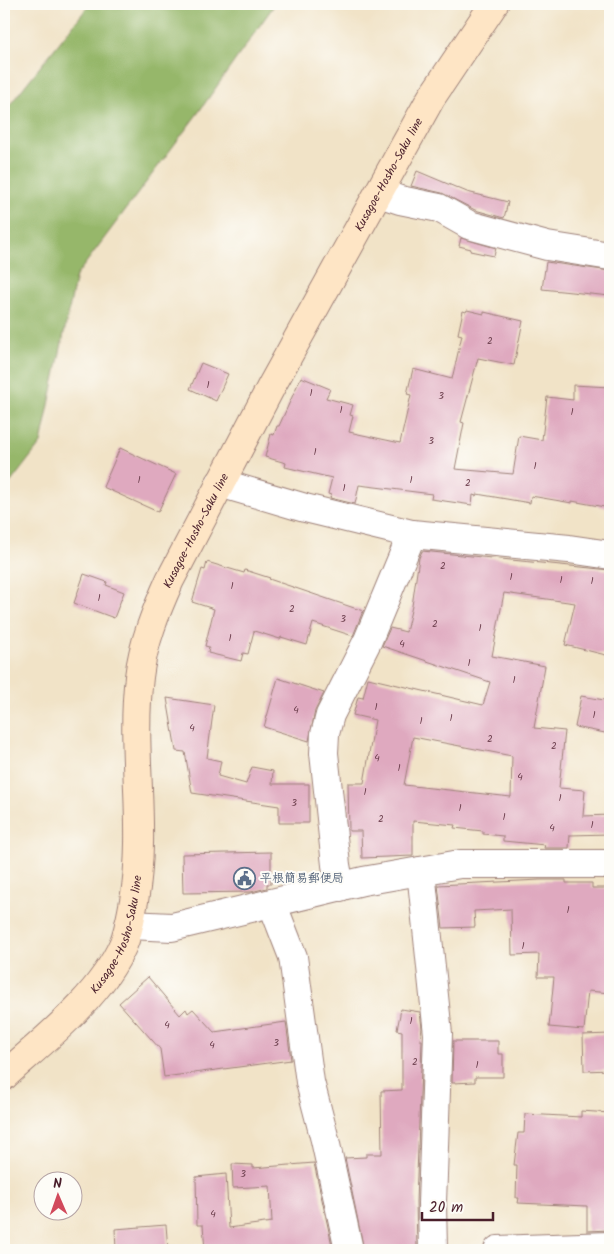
<svg xmlns="http://www.w3.org/2000/svg" width="614" height="1254" viewBox="0 0 614 1254" font-family="Kalam,'Klee One',sans-serif">
<rect width="100%" height="100%" fill="#fdfcf7"/>
<filter id="ink" filterUnits="userSpaceOnUse"><feTurbulence type="fractalNoise" baseFrequency=".02" numOctaves="2"/><feDisplacementMap in="SourceGraphic" scale="10" xChannelSelector="R" yChannelSelector="G"/><feConvolveMatrix kernelMatrix="1 2 1 2 8 2 1 2 1" color-interpolation-filters="sRGB"/></filter>
<filter id="wash" filterUnits="userSpaceOnUse"><feTurbulence type="fractalNoise" baseFrequency=".0096" numOctaves="4" result="noise"/><feDisplacementMap in="SourceGraphic" scale="20" xChannelSelector="R" yChannelSelector="G"/><feGaussianBlur stdDeviation="1.12" result="paint"/><feColorMatrix in="noise" values="0 0 0 0 0 0 0 0 0 0 0 0 0 0 0 0 0 1.4 0 .05"/><feComposite in="paint" operator="in"/></filter>
<g filter="url(#wash)">
<rect width="100%" height="100%" fill="#f1e3c7"/>
<!-- forest -->
<polygon fill="#96b76b" stroke="#706b4b" points="90,4 275,4 198,113 76,276 41,443 4,491 4,112"/>
<g id="blocks">
<!-- building -->
<g fill="#dfa9bf" fill-rule="evenodd">
<polygon points="417,171 467,192 508,202 504,218 475,210 442,193 411,186"/>
<polygon points="461,238 496,248 494,256 470,251 471,249 459,246"/>
<polygon points="546,262 610,271 610,296 542,289"/>
<polygon points="467,310 484,314 484,312 523,321 514,365 478,358 461,422 464,423 455,469 513,474 519,436 542,440 547,397 573,400 573,385 610,387 610,508 572,501 572,503 531,496 530,503 477,494 476,496 473,495 472,505 431,499 432,494 359,485 355,504 330,498 331,495 328,494 332,478 285,467 286,463 265,457 271,434 274,435 277,426 279,426 301,377 330,389 326,398 353,405 350,415 353,416 349,432 400,443 411,395 407,394 413,369 452,379 462,335 458,334 463,311 466,312"/>
<polygon points="201,363 228,374 216,401 190,389"/>
<polygon points="120,448 176,474 158,512 103,487"/>
<path d="M 422,551 L 610,570 L 610,656 L 565,645 L 575,603 L 504,593 L 492,656 L 545,666 L 534,728 L 565,731 L 559,788 L 585,790 L 583,816 L 610,815 L 610,834 L 570,835 L 569,848 L 544,848 L 545,845 L 503,841 L 503,836 L 483,834 L 483,831 L 454,828 L 455,825 L 413,821 L 413,856 L 362,858 L 361,831 L 349,831 L 348,783 L 364,783 L 375,720 L 353,715 L 358,697 L 363,698 L 368,678 L 483,705 L 490,682 L 382,646 L 390,628 L 406,632 L 412,606 L 419,558 ZM 413,737 L 512,756 L 511,797 L 404,785 Z"/>
<polygon points="207,562 244,573 245,570 270,578 269,579 363,611 353,636 313,623 307,645 281,637 280,639 254,631 248,654 243,653 241,661 208,653 209,647 205,646 214,609 192,602 202,569 205,570"/>
<polygon points="84,574 107,582 106,585 124,592 114,618 74,603"/>
<polygon points="278,678 324,693 315,711 309,741 264,727"/>
<polygon points="581,696 610,701 610,734 575,727"/>
<polygon points="167,698 214,705 207,758 221,761 218,776 246,784 252,767 273,771 272,784 309,784 309,823 279,823 279,806 192,793 185,752 176,751"/>
<polygon points="271,852 271,884 267,884 267,888 251,892 183,893 182,854"/>
<polygon points="540,880 566,880 566,883 592,883 592,888 610,888 610,993 588,991 584,1030 549,1027 554,977 538,977 539,954 512,955 511,909 474,911 475,927 443,928 438,885"/>
<polygon points="148,977 180,1015 186,1009 188,1013 193,1009 214,1032 286,1022 291,1060 164,1077 160,1049 119,1003"/>
<polygon points="401,1009 420,1012 422,1028 420,1040 422,1040 416,1202 417,1250 364,1250 345,1158 366,1157 366,1154 382,1154 381,1091 402,1090 402,1031 397,1030"/>
<polygon points="610,1034 610,1070 584,1071 583,1035"/>
<polygon points="453,1041 498,1041 498,1054 503,1054 503,1077 475,1077 475,1082 452,1083"/>
<polygon points="581,1111 610,1113 610,1230 587,1231 587,1206 518,1203 519,1198 516,1198 517,1165 514,1165 518,1133 524,1133 525,1114 581,1117"/>
<polygon points="314,1163 333,1250 205,1250 203,1225 197,1225 196,1177 226,1174 229,1228 272,1222 270,1186 233,1188 232,1164 253,1165 253,1168"/>
<polygon points="166,1225 168,1250 116,1250 115,1229"/>
</g>
</g>
</g>
<g filter="url(#ink)">
<use href="#blocks" fill-opacity="0" stroke="#9e8179" stroke-width="1"/>
<g fill="none" stroke-linecap="round" stroke-linejoin="round">
<defs>
<g id="street">
<polyline points="379,193 400,200 439,208 469,225 547,246 610,256"/>
<polyline points="220,483 305,508 412,534 569,549 610,555"/>
<polyline points="421,871 438,1034 432,1203 433,1250"/>
<polyline points="340,887 336,865 324,753 325,734 330,715 368,640 412,534"/>
<polyline points="272,903 293,957 310,1082 325,1140 349,1250"/>
<polyline points="129,925 172,927 363,881 460,864 610,864"/>
<polyline points="498,1250 610,1246"/>
</g>
<g id="secondary">
<path id="s1" d="M 4,1076 C 45,1039 100,997 123,945 C 129,931 131,915 134,901 C 147,827 130,751 139,677 C 143,643 156,611 170,580 L 272,385 L 431,98 L 494,4"/>
</g>
</defs>
<!-- street casing -->
<use href="#street" stroke="#9e8179" stroke-width="30"/>
<!-- secondary casing -->
<use href="#secondary" stroke="#9e8179" stroke-width="30"/>
<!-- street -->
<use href="#street" stroke="#fff" stroke-width="28"/>
<!-- secondary -->
<use href="#secondary" stroke="#fee5c5" stroke-width="28"/>
</g>
</g>
<!-- icons -->
<defs>
<symbol id="civic-ring" viewBox="-11 -11 22 22"><circle r="9.5" fill="#fdfcf7" stroke="#5c6f8a" stroke-width="1.5"/><path d="M-.6-6.5H3V-4.5H.6V-3L4-1V1h2V6H-6V1h2V-1L-.6-3ZM-1.2 2.5V6h2.4V2.5Z" fill="#5c6f8a"/></symbol>
</defs>
<g fill-rule="evenodd">
<use href="#civic-ring" x="232" y="866" width="25" height="25"/>
</g>
<g text-anchor="middle" dominant-baseline="central" stroke-width="4" stroke-linejoin="round" paint-order="stroke">
<!-- number labels -->
<g font-size="10" fill="#6f4250">
<text x="490" y="341">2</text>
<text x="208" y="385">1</text>
<text x="311" y="393">1</text>
<text x="441" y="396">3</text>
<text x="341" y="410">1</text>
<text x="572" y="412">1</text>
<text x="431" y="441">3</text>
<text x="315" y="452">1</text>
<text x="535" y="466">1</text>
<text x="139" y="480">1</text>
<text x="411" y="480">1</text>
<text x="468" y="483">2</text>
<text x="344" y="488">1</text>
<text x="443" y="566">2</text>
<text x="511" y="577">1</text>
<text x="561" y="580">1</text>
<text x="592" y="581">1</text>
<text x="232" y="586">1</text>
<text x="99" y="598">1</text>
<text x="292" y="609">2</text>
<text x="343" y="619">3</text>
<text x="435" y="624">2</text>
<text x="480" y="628">1</text>
<text x="230" y="638">1</text>
<text x="402" y="644">4</text>
<text x="469" y="663">1</text>
<text x="514" y="680">1</text>
<text x="376" y="707">1</text>
<text x="296" y="710">4</text>
<text x="594" y="715">1</text>
<text x="451" y="718">1</text>
<text x="421" y="721">1</text>
<text x="192" y="728">4</text>
<text x="490" y="739">2</text>
<text x="554" y="746">2</text>
<text x="377" y="758">4</text>
<text x="399" y="768">1</text>
<text x="520" y="777">4</text>
<text x="365" y="792">1</text>
<text x="560" y="798">1</text>
<text x="294" y="803">3</text>
<text x="460" y="808">1</text>
<text x="504" y="817">1</text>
<text x="381" y="819">2</text>
<text x="592" y="825">1</text>
<text x="552" y="828">4</text>
<text x="568" y="910">1</text>
<text x="523" y="946">1</text>
<text x="411" y="1021">1</text>
<text x="167" y="1025">4</text>
<text x="276" y="1043">3</text>
<text x="212" y="1045">4</text>
<text x="415" y="1062">2</text>
<text x="477" y="1065">1</text>
<text x="243" y="1174">3</text>
<text x="213" y="1214">4</text>
</g>
<!-- street labels -->
<g font-size="12" fill="#4a1f2b" stroke="#fdfcf7">
<text stroke="none"><textPath href="#s1" startOffset="1011">Kusagoe-Hosho-Saku line</textPath></text>
<text stroke="none"><textPath href="#s1" startOffset="606">Kusagoe-Hosho-Saku line</textPath></text>
<text stroke="none"><textPath href="#s1" startOffset="186">Kusagoe-Hosho-Saku line</textPath></text>
</g>
<!-- service labels -->
<g font-size="12" font-weight="bold" fill="#4e5e75" stroke="#fdfcf7" text-anchor="start">
<text x="260" y="878">平根簡易郵便局</text>
</g>
</g>
<!-- margin -->
<rect width="614" height="1254" fill="none" stroke="#fdfcf7" stroke-width="20"/>
<!-- north arrow -->
<g transform="translate(58 1196) rotate(358)"><circle r="24" fill="#fdfcf7" stroke="#b5a4a5"/>
<path d="M0-4L9 19L0 12L-9 19Z" fill="#d1495b"/>
<text y="-8" font-size="14" font-weight="bold" text-anchor="middle" fill="#4a1f2b">N</text>
</g>
<!-- scale -->
<path d="M422 1212v8h71v-8" fill="none" stroke="#4a1f2b" stroke-width="2.5"/>
<text x="429" y="1212" font-size="15" fill="#4a1f2b" stroke="#fdfcf7" stroke-width="4" paint-order="stroke">20 m</text>
</svg>
